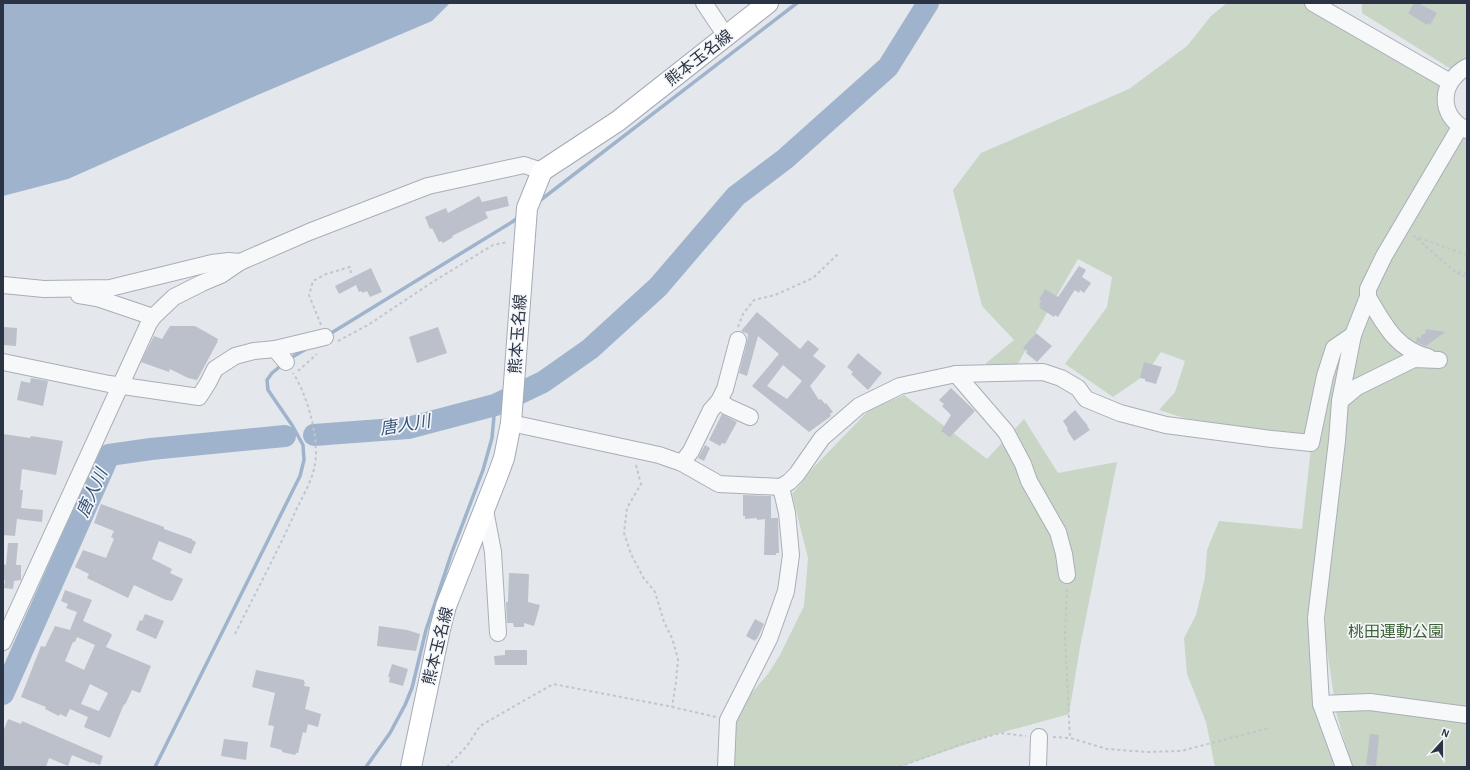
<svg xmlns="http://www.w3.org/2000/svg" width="1470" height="770" viewBox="0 0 1470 770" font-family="'Alegreya Sans','Noto Sans JP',sans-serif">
<rect width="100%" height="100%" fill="#e4e7ec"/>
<!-- green -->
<g fill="#c9d6c5">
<polygon points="1227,3 1313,3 1445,79 1460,136 1467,139 1467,767 1352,767 1337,716 1325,637 1327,531 1319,677 1343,767 1215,767 1206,722 1187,674 1184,638 1196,615 1205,577 1207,550 1219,521 1302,529 1312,439 1184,418 1159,410 1175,392 1185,361 1161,352 1145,375 1113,397 1065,364 1107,307 1112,277 1078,259 1016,367 985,364 1014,340 982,306 953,190 981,153 1129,89 1187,46 1211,16"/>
<polygon points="1362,3 1467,3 1467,60 1460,62 1451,69 1362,13"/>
<polygon points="904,395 987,459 1024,419 1058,473 1117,462 1080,647 1069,714 993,735 899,767 726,767 728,720 768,674 780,655 804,606 808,558 792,494 813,468 869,410"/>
</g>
<!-- water -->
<polygon fill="#9fb4cc" points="3,3 450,3 432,21 246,100 68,179 3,196"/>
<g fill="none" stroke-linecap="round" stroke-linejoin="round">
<!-- stream -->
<g stroke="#9fb4cc" stroke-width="3.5">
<polyline points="538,202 797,3"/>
<polyline points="328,335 512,222 520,216"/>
<polyline points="289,359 306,349"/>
<polyline points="155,767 300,476 304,460 303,445 292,425 268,390 267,380 272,373 283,364"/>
<polyline points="366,767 390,733 405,705 412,688 426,630 452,552 483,470 492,438 495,405"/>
</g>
<!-- river -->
<g stroke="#9fb4cc" stroke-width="22">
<polyline points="314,435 408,428 495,405 543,382 590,349 658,287 736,196 785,159 888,67 928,3"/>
<polyline points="3,694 109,455 151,449 285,436"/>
</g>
</g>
<!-- building -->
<g fill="#bbc0ca" fill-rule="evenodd">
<polygon points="1414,3 1418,3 1437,13 1430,25 1428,23 1427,25 1408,13"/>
<polygon points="479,196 482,202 507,196 509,206 485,212 488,218 452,236 453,237 443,243 441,241 439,242 432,228 430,229 425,217 446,208 448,213"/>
<polygon points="1079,266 1086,270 1082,277 1091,283 1084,293 1080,290 1079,293 1075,290 1072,294 1058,317 1055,315 1054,317 1040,308 1041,306 1039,305 1041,301 1039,300 1045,289 1058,297"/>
<polygon points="371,268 382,292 370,297 367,291 362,293 362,291 359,292 356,285 339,294 335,286"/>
<path d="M 757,312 L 800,349 L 808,340 L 819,349 L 813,356 L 826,366 L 810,386 L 819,400 L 821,399 L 825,404 L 826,403 L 833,412 L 830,414 L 831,416 L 809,432 L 752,386 L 779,354 L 758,336 L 747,376 L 739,373 L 747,342 L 748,334 L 741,331 ZM 783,365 L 802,381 L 787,399 L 767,386 Z"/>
<polygon points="170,326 195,326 218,339 217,341 218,341 197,380 188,378 170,369 169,372 141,362 154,336 162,339"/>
<polygon points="3,327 17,328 16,346 3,345"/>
<polygon points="438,327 447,353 417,363 409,337"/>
<polygon points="1426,329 1445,332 1426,346 1416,342 1417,337 1421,338 1422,334 1425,334"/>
<polygon points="1036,333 1052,346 1037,362 1026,353 1027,351 1023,348"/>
<polygon points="858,353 882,373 868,390 851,374 853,372 847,367"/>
<polygon points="1144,362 1162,367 1156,384 1145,381 1145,379 1140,378"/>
<polygon points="31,378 48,381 43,406 17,400 21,381 30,383"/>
<polygon points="951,388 975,411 950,437 941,431 951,415 942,406 944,404 939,400"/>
<polygon points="1075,410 1088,426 1087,426 1090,430 1074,441 1067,430 1068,429 1063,421"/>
<polygon points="722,414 737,422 725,444 722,443 720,446 709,440"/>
<polygon points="3,434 30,438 31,436 63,441 56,475 22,469 20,490 23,490 21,508 43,510 42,522 17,519 15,536 3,535"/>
<polygon points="705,445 710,448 704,461 698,458"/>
<polygon points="743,495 771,496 771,518 778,518 779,553 776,553 776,555 764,555 765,519 757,520 757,518 745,519 745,516 743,516"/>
<polygon points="101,504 164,527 164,529 192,539 192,540 196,542 191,554 159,541 152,559 172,569 170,573 183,579 173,600 172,600 172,601 166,600 134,585 128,598 87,578 89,574 75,567 83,550 106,558 114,539 111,537 114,531 94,523"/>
<polygon points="8,543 18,543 16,565 21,565 21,580 14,581 13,589 4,588 5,580 3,580 3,567 4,564 6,565"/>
<polygon points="509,573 529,574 528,602 540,605 534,626 524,623 524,627 514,627 513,623 507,623 506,602 508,602"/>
<path d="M 65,590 L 92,600 L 83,621 L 110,633 L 112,635 L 106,647 L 151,666 L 140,693 L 132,690 L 125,705 L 124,704 L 110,738 L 84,727 L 88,717 L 70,709 L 66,717 L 60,714 L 59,716 L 45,709 L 46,707 L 21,697 L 41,646 L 45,647 L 55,626 L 70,630 L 77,612 L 66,608 L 68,604 L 61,601 ZM 77,637 L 95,645 L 84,670 L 65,661 L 73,642 L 75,642 ZM 90,684 L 108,693 L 99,711 L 81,704 Z"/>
<polygon points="145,614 164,621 156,639 136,630 140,620 142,621"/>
<polygon points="755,619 764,624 757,639 756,639 755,641 746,636"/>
<polygon points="379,626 407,630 420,634 416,651 377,646"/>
<polygon points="505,650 527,650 527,665 495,665 494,656 505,655"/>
<polygon points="392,664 408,669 403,686 389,682 390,677 388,677"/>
<polygon points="256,670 304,680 304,682 305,682 304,686 310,687 305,709 321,714 318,727 308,724 306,733 303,732 298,753 296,753 295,755 282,752 282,750 270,747 274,726 268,725 275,693 252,687"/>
<polygon points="8,719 21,724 22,721 103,756 100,765 92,762 91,763 72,755 68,766 49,758 46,767 3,767 3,732"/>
<polygon points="1370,734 1379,735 1376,766 1366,765"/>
<polygon points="224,739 248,742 246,760 221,756"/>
</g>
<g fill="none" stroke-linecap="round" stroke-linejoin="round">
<defs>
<g id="minor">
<polyline points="704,3 726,36"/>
<polyline points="1313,3 1450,82"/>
<path d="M 1467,67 C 1439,82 1438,116 1467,130"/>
<polyline points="3,285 44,289 110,288 212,263 229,261 240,262"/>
<polyline points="79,295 97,298 153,317"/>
<path d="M 1368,297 C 1384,324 1396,349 1428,357"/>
<polyline points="275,349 286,362"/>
<polyline points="3,362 109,384 199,397 208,383 215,369 235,356 254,351 275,349 325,337"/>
<polyline points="956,374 1006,432 1023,464 1029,481 1058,532 1064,554 1067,575"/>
<polyline points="719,401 728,407 750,417"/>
<polyline points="1340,401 1357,387 1414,359 1439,360"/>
<polyline points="511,423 659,455 682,463 719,484 781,487 789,482 797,474 822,438 859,406 900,386 956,374 1043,372 1061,378 1078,388 1086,399 1120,413 1166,425 1272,439 1311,443 1325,376 1334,348 1353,335"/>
<polyline points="682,463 691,451 711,410 719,401 725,389 738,340"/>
<polyline points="485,510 493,552 498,633"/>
<polyline points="3,642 149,323 153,317 174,297 202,283 221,275 240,262 309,232 428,186 524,165 542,171"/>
<polyline points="1321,704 1370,702 1467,715"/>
<polyline points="726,767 728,720 769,639 786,591 791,555 787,513 781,487"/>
<polyline points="1038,767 1039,737"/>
<polyline points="1344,767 1321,704 1316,618 1337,441 1340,401 1353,335 1368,297 1368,289 1384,256 1460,127"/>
</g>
<polyline id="major" points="411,767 440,629 446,606 497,477 504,458 511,423 527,208 542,171 618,121 768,3"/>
</defs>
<!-- minor casing -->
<use href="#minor" stroke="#a9aeb7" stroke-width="18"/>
<!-- major casing -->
<use href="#major" stroke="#a3abb8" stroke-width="22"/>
<!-- path -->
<g stroke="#c2c5cb" stroke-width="2" stroke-dasharray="3 3" stroke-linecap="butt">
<polyline points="1467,255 1414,236 1455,272 1467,273"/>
<polyline points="1457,273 1467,277"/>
<polyline points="321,325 309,295 313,281 326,274 350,267 351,273"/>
<polyline points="738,327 743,314 754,300 775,295 813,278 838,254"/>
<polyline points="338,341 368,325 431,283 493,245 508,242"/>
<polyline points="298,371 317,354"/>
<polyline points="636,465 641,484 627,508 624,533 631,554 643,577 655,592 664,622 672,638 678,659 676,682 672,707"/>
<polyline points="1067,589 1065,637 1070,738"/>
<path d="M 235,634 C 256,592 278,551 297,508 C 303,496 311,482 314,469 C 321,443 308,396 293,373"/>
<polyline points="1053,737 1070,738 1107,749 1147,752 1181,751 1269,728"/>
<polyline points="447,767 467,746 480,726 553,684 668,706 716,717"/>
<polyline points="899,767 959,745 1000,733 1026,736"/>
</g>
<!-- minor -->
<use href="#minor" stroke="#f7f8fa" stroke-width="16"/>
<!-- major -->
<use href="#major" stroke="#fff" stroke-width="20"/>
</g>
<g text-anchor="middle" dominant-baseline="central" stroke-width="3.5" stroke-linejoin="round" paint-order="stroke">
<!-- street labels -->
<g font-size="16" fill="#2b3445" stroke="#f4f6f9">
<text transform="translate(699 58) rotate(-38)">熊本玉名線</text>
<text transform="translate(518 334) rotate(-86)">熊本玉名線</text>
<text transform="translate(438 646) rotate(-76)">熊本玉名線</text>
</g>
<!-- park labels -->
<g font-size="16" fill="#3f6138" stroke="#f4f6f9">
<text x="1396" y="632">桃田運動公園</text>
</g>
<!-- water labels -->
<g font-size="17" font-style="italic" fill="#34527a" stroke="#f4f6f9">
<text transform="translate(405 425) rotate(-9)">唐人川</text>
<text transform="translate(92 493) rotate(-66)">唐人川</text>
</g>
</g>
<!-- border -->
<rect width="1470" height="770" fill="none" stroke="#2b3445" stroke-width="8"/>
<!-- north arrow -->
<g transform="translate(1442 742) rotate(21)" stroke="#f4f6f9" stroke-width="3" paint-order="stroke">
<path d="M0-3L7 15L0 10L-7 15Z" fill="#2b3445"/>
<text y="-6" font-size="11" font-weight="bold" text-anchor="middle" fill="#2b3445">N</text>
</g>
</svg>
